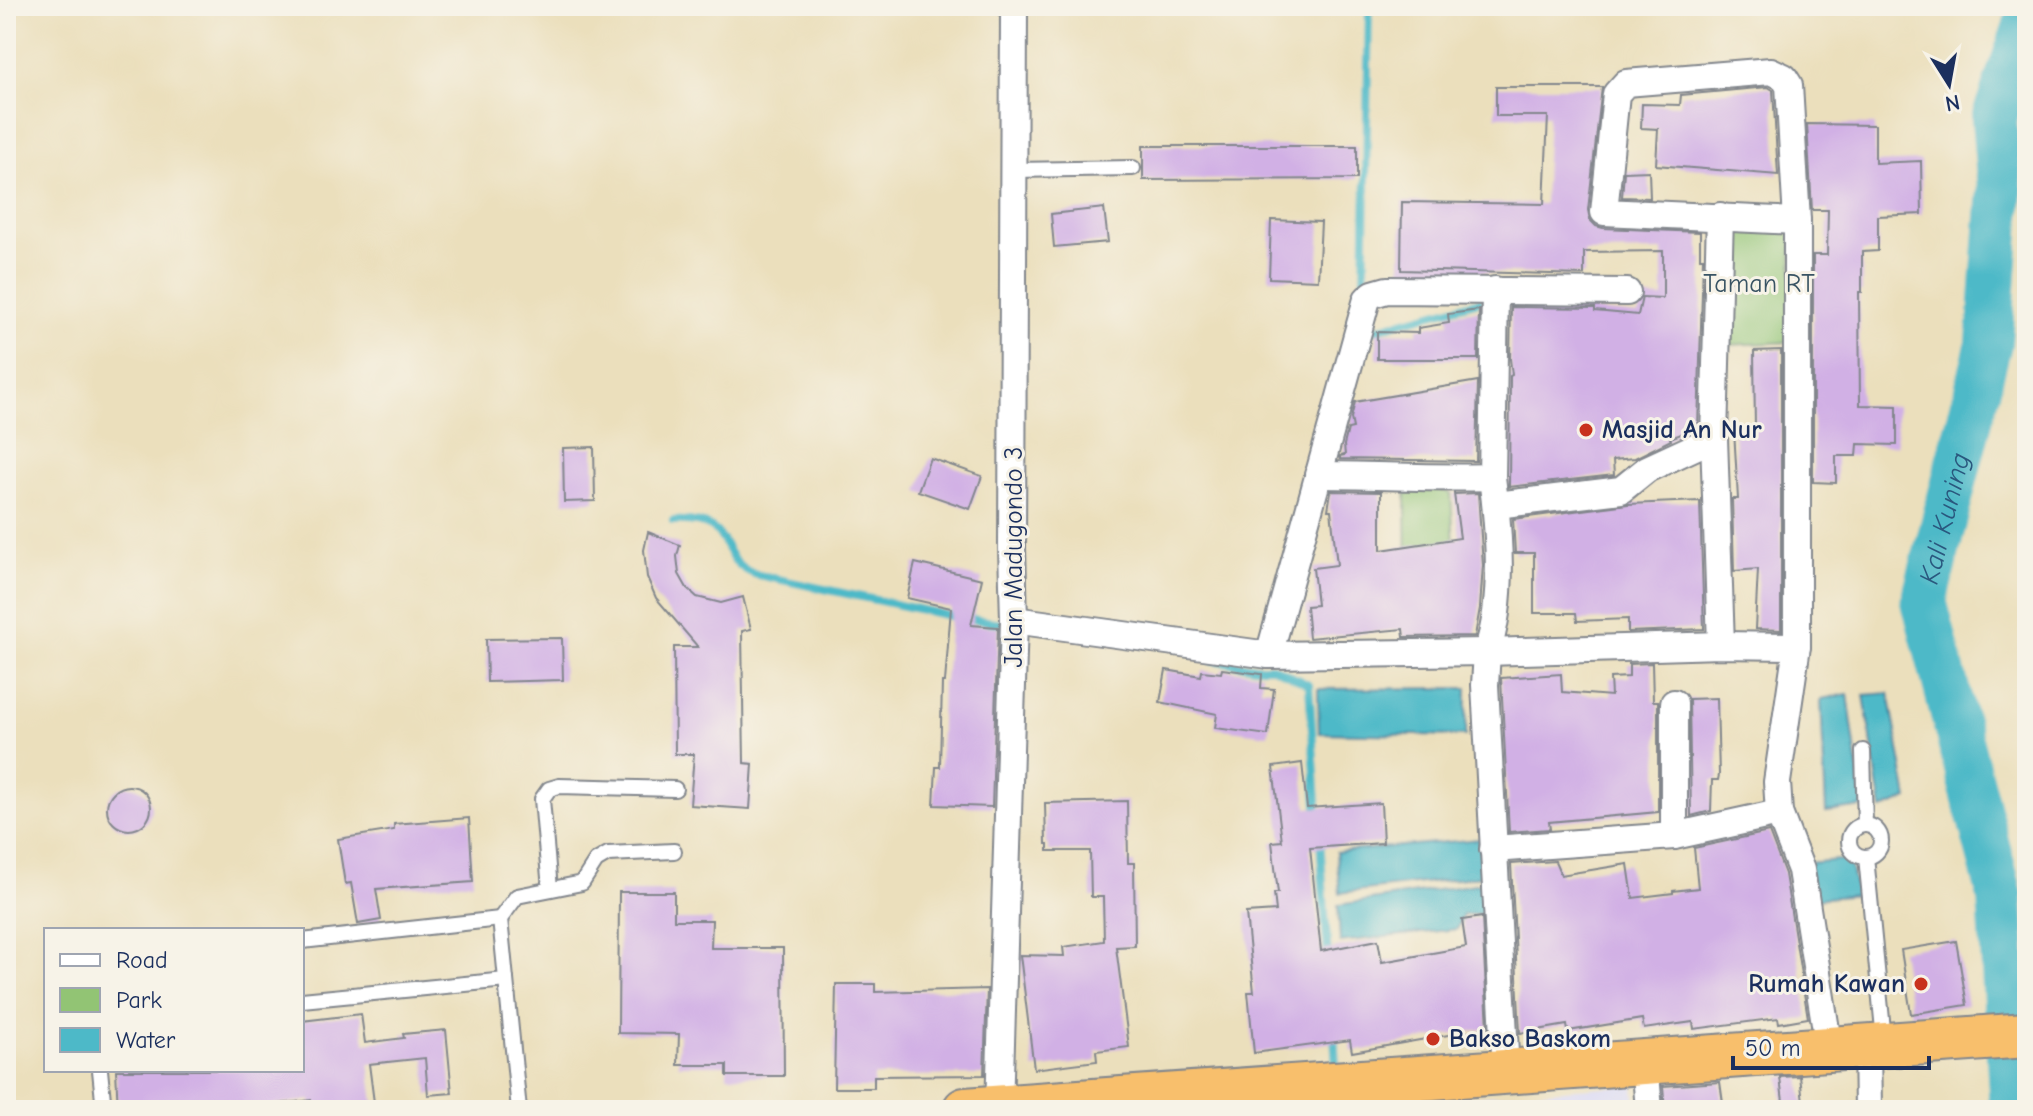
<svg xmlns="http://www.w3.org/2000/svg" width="2033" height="1116" viewBox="0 0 2033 1116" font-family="'Comic Neue',sans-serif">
<rect width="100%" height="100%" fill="#f7f3e8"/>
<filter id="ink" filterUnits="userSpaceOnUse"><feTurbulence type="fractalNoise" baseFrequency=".0125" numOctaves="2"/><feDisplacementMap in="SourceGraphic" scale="16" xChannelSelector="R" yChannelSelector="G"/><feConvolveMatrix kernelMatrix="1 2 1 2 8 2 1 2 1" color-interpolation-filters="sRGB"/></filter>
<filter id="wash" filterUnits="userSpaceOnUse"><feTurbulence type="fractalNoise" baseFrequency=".006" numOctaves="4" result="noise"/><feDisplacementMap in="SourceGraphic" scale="32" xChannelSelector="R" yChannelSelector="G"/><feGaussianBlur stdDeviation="1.8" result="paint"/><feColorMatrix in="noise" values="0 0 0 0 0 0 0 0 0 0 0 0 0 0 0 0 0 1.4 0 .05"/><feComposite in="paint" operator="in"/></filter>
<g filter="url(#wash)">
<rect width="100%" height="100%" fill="#ebdfbc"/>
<!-- built -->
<polygon fill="#d7d7f8" points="1634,1085 1636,1110 1342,1110 1342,1106"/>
<!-- green -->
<g fill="#92c474" stroke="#567a69" stroke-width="2">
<polygon points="1724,224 1792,226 1792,342 1726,345"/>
<polygon points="1423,485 1451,493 1456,581 1407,580 1406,494"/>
</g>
<!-- water -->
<g fill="#4db9c8" stroke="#347493" stroke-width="2">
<polygon points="1467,688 1466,736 1319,733 1318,689"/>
<polygon points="1889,693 1908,799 1882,809 1864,695"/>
<polygon points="1848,694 1863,807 1826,812 1821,699"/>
<polygon points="1480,839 1481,876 1340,893 1336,852"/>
<polygon points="1849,859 1857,895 1814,899 1808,863"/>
<polygon points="1483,883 1487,913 1463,915 1457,929 1340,942 1338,905"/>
</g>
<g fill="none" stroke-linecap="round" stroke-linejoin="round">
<!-- stream -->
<g stroke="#4db9c8" stroke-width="8">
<polyline points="1364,295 1369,6"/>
<polyline points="1365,332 1479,301"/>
<path d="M 673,521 C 739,518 713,558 754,574 L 955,617 L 1010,624"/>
<polyline points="1212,660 1255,667 1273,667 1309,685 1318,818"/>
<polyline points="1320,839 1328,958"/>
<polyline points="1334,1031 1336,1069"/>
</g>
<!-- river -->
<path stroke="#4db9c8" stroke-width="46" id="s1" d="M 2012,1110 L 2000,896 L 1924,601 L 1989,343 L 2000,190 L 1994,119 L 2027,23"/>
</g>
<g id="blocks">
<!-- building -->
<g fill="#d1b0e5">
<polygon points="1496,87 1602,87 1588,210 1590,220 1596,226 1603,228 1700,232 1700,258 1703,258 1698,428 1670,438 1671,440 1635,458 1613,460 1614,475 1509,487 1510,376 1512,375 1510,359 1511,307 1595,308 1595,311 1638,315 1642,297 1663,298 1663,251 1584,252 1584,275 1401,270 1402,202 1544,204 1548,116 1496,116"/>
<polygon points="1768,87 1773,90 1778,175 1656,165 1658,129 1641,128 1642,104 1680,105 1681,95"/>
<polygon points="1807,124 1875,125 1875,163 1921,161 1922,214 1878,216 1878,251 1862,252 1862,292 1859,292 1860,405 1897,406 1897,445 1858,444 1857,456 1836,456 1836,483 1813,482 1813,255 1827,255 1828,210 1812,210"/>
<polygon points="1143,146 1357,146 1357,179 1143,180"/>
<polygon points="1649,171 1650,198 1622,197 1624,172"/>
<polygon points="1104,208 1108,242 1054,247 1051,214"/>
<polygon points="1271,220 1321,222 1318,280 1269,278"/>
<polygon points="1479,310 1478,359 1377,359 1377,332 1418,333 1418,328 1449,323 1448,314"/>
<polygon points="1781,350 1781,630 1755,629 1758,569 1734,571 1732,499 1738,499 1734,430 1755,429 1754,351"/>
<polygon points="1478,381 1476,461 1340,459 1340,456 1345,455 1344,445 1348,429 1353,428 1351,418 1355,402"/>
<polygon points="594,447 595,501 564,502 563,448"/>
<polygon points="930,458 982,476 970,509 918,491"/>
<polygon points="1331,491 1381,492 1381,550 1460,538 1454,494 1478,493 1483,565 1480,608 1475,636 1404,637 1403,629 1309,638 1306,606 1317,605 1313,568 1337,565 1331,510 1328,510"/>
<polygon points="1700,501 1704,629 1628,632 1628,619 1577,621 1576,613 1534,613 1534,553 1515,553 1513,519 1628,504"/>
<polygon points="648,532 680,545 677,556 679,574 687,588 697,597 721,603 743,597 751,629 742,631 744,763 753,764 750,809 690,805 694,754 675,754 674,647 698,647 656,598 647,577 644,550"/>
<polygon points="915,563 982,579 971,625 998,627 992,807 934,805 936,767 940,767 942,682 945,682 951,608 907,598"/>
<polygon points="562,638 563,680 487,682 486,639"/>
<polygon points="1652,663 1653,701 1658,701 1658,812 1549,822 1550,829 1509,832 1501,678 1561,674 1562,692 1611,696 1610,678 1629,677 1629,664"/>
<polygon points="1222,669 1262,674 1261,688 1274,689 1268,735 1215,728 1217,714 1160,702 1166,670 1201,676 1202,671 1221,673"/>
<polygon points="1717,698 1719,775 1718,780 1712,780 1711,811 1691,816 1689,699"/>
<polygon points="1302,763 1307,808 1381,803 1383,843 1310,848 1321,951 1378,940 1382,962 1466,947 1462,920 1482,917 1488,1028 1352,1052 1350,1040 1254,1053 1248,992 1254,992 1246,913 1276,911 1274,893 1278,893 1272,842 1282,841 1273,767"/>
<circle cx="129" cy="808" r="22"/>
<polygon points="1127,801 1128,863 1134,863 1135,946 1116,947 1129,1047 1096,1051 1097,1061 1034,1069 1020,955 1064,956 1063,947 1104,941 1103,897 1091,897 1090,851 1048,851 1048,844 1046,844 1045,803"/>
<polygon points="469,818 473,882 376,889 381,920 358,924 351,883 345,884 338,839 394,830 394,824"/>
<polygon points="1769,832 1785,874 1808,1018 1779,1023 1778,1018 1694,1029 1693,1022 1644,1029 1642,1019 1568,1031 1567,1025 1520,1033 1511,864 1555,861 1561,875 1628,864 1633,898 1673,893 1673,891 1698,888 1694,848"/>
<polygon points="619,892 674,892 674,920 712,920 711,948 783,948 784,1076 727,1076 727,1065 678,1065 679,1034 618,1033"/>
<polygon points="1956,941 1967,1005 1911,1014 1901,950"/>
<polygon points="836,984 875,984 875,992 987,989 984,1075 874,1076 874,1088 834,1088"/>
<polygon points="361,1014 365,1043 404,1038 403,1034 446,1030 452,1093 428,1095 425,1058 369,1064 375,1110 312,1110 311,1100 272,1105 272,1110 118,1110 116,1070 302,1070 302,1021"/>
<polygon points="1800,1076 1804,1110 1784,1110 1780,1077"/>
<polygon points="1720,1082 1724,1110 1665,1110 1663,1086"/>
</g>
</g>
</g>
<g filter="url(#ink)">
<use href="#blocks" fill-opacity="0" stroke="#83878d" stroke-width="2"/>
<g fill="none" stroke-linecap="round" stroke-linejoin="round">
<defs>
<g id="lane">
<polyline points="1015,170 1133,168"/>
<polyline points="1863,751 1865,825"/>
<circle cx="1865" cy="841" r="16"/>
<polyline points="1866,857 1884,1040"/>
<polyline points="550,889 542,799 549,789 559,786 675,789"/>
<polyline points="302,941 500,919"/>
<polyline points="302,1000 506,980"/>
<polyline points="100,1070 104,1110"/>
<polyline points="519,1110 500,919 517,896 582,883 596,861 608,854 674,851"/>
</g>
<g id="street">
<polygon points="1771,71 1784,77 1789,85 1797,221 1604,212 1616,94 1626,83"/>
<polyline points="1720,216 1714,438 1721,645"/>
<path d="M 1495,290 L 1492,477 C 1499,531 1505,600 1487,652 L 1721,645 L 1797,646 L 1797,221"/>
<path d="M 1318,475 C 1376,475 1434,479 1492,477"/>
<polyline points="1496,505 1621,490 1647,469 1714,438"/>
<polyline points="1014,620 1269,655 1487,652 1485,685 1506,1072"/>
<polyline points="1797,646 1777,782 1779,813 1801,870 1829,1049"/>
<polyline points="1269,655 1367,299 1373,294 1387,290 1627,292"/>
<polyline points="1674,703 1674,836"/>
<polyline points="1493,849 1674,836 1779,813"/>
<polyline points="1867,1046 1868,1110"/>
<polyline points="1645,1062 1649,1110"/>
<polyline points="999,1108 1014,620 1012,548 1014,6"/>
</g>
<polyline id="highway" points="965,1110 2027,1035"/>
</defs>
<!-- lane casing -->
<use href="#lane" stroke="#83878d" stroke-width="18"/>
<!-- street casing -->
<use href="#street" stroke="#83878d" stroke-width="30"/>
<!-- highway casing -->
<use href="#highway" stroke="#83878d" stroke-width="48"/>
<!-- lane -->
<use href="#lane" stroke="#fff" stroke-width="14"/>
<!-- street -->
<use href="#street" stroke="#fff" stroke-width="26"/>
<!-- highway -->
<use href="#highway" stroke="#f8bf6c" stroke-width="44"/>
</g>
</g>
<!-- markers -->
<g fill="#c8321e" stroke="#f7f3e8" stroke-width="3">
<circle cx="1586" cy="430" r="8"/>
<circle cx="1921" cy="984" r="8"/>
<circle cx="1433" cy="1039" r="8"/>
</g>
<g text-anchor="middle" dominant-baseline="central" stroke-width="6" stroke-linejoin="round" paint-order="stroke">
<!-- park labels -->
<g font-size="26" fill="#395464" stroke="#f7f3e8">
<text x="1759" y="284">Taman RT</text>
</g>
<!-- poi labels -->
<g font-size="26" font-weight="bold" fill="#1b2f5e" stroke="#f7f3e8" text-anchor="start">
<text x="1602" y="430">Masjid An Nur</text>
<text x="1905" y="984" text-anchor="end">Rumah Kawan</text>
<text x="1449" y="1039">Bakso Baskom</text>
</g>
<!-- street labels -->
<g font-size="26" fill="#1b2f5e" stroke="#f7f3e8">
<text transform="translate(1014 557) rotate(-90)">Jalan Madugondo 3</text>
</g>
<!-- water labels -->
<g font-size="28" font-style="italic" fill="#2a587e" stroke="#f7f3e8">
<text stroke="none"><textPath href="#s1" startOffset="604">Kali Kuning</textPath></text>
</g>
</g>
<!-- margin -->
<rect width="2033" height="1116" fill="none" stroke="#f7f3e8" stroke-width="32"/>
<!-- legend -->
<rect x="44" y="928" width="260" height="144" fill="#f7f3e8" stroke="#9fa5b1" stroke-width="2"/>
<rect x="60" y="954" width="40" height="12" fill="#ffffff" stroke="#9fa5b1" stroke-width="2"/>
<text x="116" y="968" font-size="24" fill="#1b2f5e">Road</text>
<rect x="60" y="988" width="40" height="24" fill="#92c474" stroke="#9fa5b1" stroke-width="2"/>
<text x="116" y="1008" font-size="24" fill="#1b2f5e">Park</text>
<rect x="60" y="1028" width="40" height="24" fill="#4db9c8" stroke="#9fa5b1" stroke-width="2"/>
<text x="116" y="1048" font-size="24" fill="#1b2f5e">Water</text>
<!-- north arrow -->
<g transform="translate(1949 84) rotate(169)" stroke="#f7f3e8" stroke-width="6" paint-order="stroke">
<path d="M0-6L14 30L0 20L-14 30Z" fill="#1b2f5e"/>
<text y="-12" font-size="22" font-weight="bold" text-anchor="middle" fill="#1b2f5e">N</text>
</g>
<!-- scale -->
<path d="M1733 1056v12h196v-12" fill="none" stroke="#1b2f5e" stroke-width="4"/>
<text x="1745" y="1056" font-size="24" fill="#1b2f5e" stroke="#f7f3e8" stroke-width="6" paint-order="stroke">50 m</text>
</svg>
